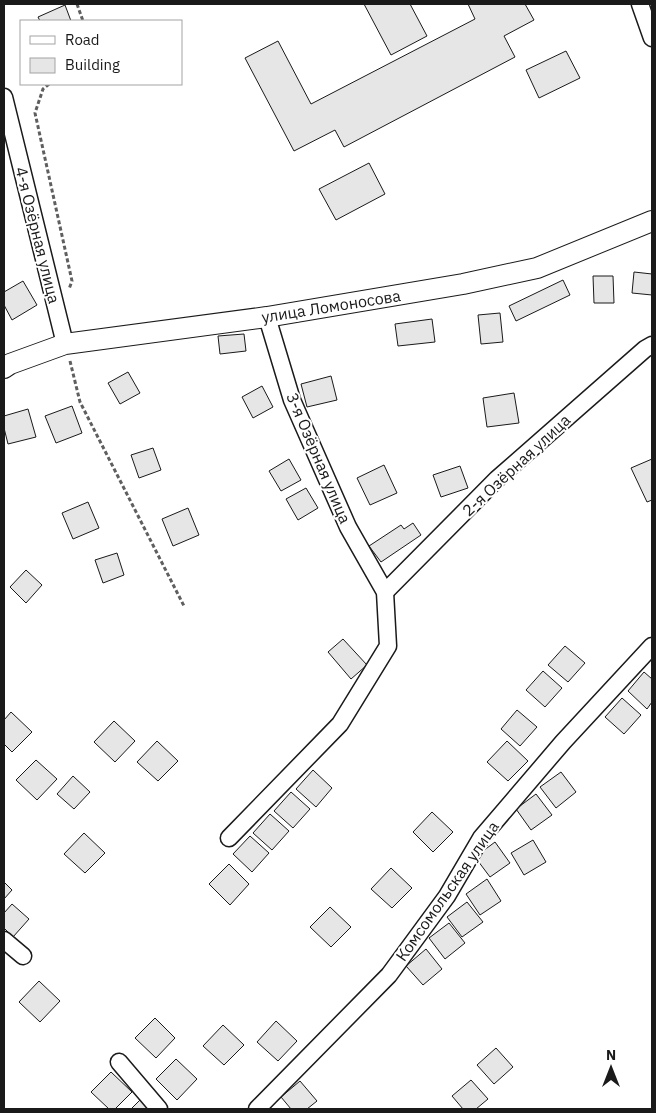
<svg xmlns="http://www.w3.org/2000/svg" width="656" height="1113" viewBox="0 0 656 1113" font-family="'IBM Plex Sans',sans-serif">
<rect width="100%" height="100%" fill="#fff"/>
<!-- building -->
<g fill="#e6e6e6" stroke="#1a1a1a">
<polygon points="364,4 410,4 427,36 391,55"/>
<polygon points="468,4 525,4 534,20 504,36 515,57 344,147 335,130 294,151 245,58 278,41 311,104 475,19"/>
<polygon points="65,5 71,21 40,21 38,17"/>
<polygon points="566,51 580,78 539,98 526,70"/>
<polygon points="369,163 385,194 336,220 319,189"/>
<polygon points="634,272 652,274 652,295 632,293"/>
<polygon points="593,276 613,276 614,303 594,303"/>
<polygon points="563,280 570,295 516,321 509,306"/>
<polygon points="23,281 37,305 12,320 4,305 4,292"/>
<polygon points="500,313 503,342 481,344 478,315"/>
<polygon points="432,319 435,342 398,346 395,324"/>
<polygon points="244,334 246,351 220,354 218,336"/>
<polygon points="128,372 140,393 120,404 108,383"/>
<polygon points="331,376 337,400 307,407 301,384"/>
<polygon points="262,386 273,407 253,418 242,397"/>
<polygon points="514,393 519,423 487,427 483,398"/>
<polygon points="72,406 82,433 56,443 45,416"/>
<polygon points="28,409 36,437 8,444 4,428 4,416"/>
<polygon points="153,448 161,470 139,478 131,455"/>
<polygon points="289,459 301,480 281,491 269,471"/>
<polygon points="652,459 652,500 647,502 631,468"/>
<polygon points="384,465 397,493 370,505 357,478"/>
<polygon points="460,466 468,488 441,497 433,475"/>
<polygon points="306,488 318,508 298,520 286,499"/>
<polygon points="88,502 99,528 73,539 62,513"/>
<polygon points="188,508 199,535 173,546 162,519"/>
<polygon points="413,523 421,535 381,562 369,546 401,525 404,529"/>
<polygon points="117,553 124,575 103,583 95,560"/>
<polygon points="26,570 42,585 26,603 10,587"/>
<polygon points="343,639 367,665 351,679 328,652"/>
<polygon points="565,646 585,663 568,682 548,665"/>
<polygon points="543,671 562,688 545,707 526,690"/>
<polygon points="644,672 652,679 652,702 647,709 628,691"/>
<polygon points="622,698 641,715 624,734 605,717"/>
<polygon points="517,710 537,727 520,746 501,729"/>
<polygon points="11,712 32,732 12,752 4,744 4,720"/>
<polygon points="114,721 135,741 115,762 94,742"/>
<polygon points="157,741 178,761 158,781 137,762"/>
<polygon points="507,741 528,761 508,781 487,762"/>
<polygon points="36,760 57,779 37,800 16,780"/>
<polygon points="313,770 332,788 316,807 296,789"/>
<polygon points="561,772 576,792 556,808 540,787"/>
<polygon points="73,776 90,792 74,809 57,794"/>
<polygon points="291,792 310,809 293,828 274,811"/>
<polygon points="536,794 552,815 531,830 516,809"/>
<polygon points="432,812 453,832 433,852 413,832"/>
<polygon points="270,814 289,831 272,850 253,833"/>
<polygon points="84,833 105,853 85,873 64,854"/>
<polygon points="250,836 269,853 252,872 233,854"/>
<polygon points="533,840 546,862 524,875 511,853"/>
<polygon points="495,842 510,863 490,877 475,857"/>
<polygon points="229,864 249,884 230,905 209,884"/>
<polygon points="391,868 412,888 392,908 371,889"/>
<polygon points="487,879 501,901 480,915 466,894"/>
<polygon points="4,882 12,890 4,899"/>
<polygon points="467,902 483,922 462,937 447,917"/>
<polygon points="12,904 29,919 13,937 4,928 4,913"/>
<polygon points="330,907 351,927 331,947 310,927"/>
<polygon points="449,923 465,943 445,959 429,938"/>
<polygon points="426,949 442,969 423,985 406,966"/>
<polygon points="39,981 60,1001 40,1022 19,1002"/>
<polygon points="155,1018 175,1038 156,1058 135,1038"/>
<polygon points="276,1021 297,1041 278,1061 257,1042"/>
<polygon points="223,1025 244,1045 224,1065 203,1046"/>
<polygon points="496,1048 513,1067 494,1084 477,1065"/>
<polygon points="176,1059 197,1079 177,1100 156,1079"/>
<polygon points="111,1072 132,1092 115,1109 109,1109 91,1092"/>
<polygon points="471,1080 488,1099 476,1109 463,1109 452,1096"/>
<polygon points="300,1081 317,1101 307,1109 291,1109 281,1097"/>
<polygon points="140,1100 150,1109 131,1109"/>
</g>
<g fill="none" stroke-linecap="round" stroke-linejoin="round">
<defs>
<g id="minor">
<polyline points="640,4 652,38"/>
<polyline points="4,97 65,344"/>
<polyline points="385,592 497,479 645,349 652,345"/>
<polyline points="229,838 340,724 388,646 385,592 348,527 292,400 267,317"/>
<polyline points="4,940 23,956"/>
<polyline points="119,1062 159,1109"/>
<polyline points="257,1109 389,975 447,896 481,838 563,742 652,646"/>
</g>
<polyline id="tertiary" points="4,368 10,364 65,344 267,317 463,284 537,268 652,221"/>
</defs>
<!-- minor casing -->
<use href="#minor" stroke="#1a1a1a" stroke-width="19"/>
<!-- tertiary casing -->
<use href="#tertiary" stroke="#1a1a1a" stroke-width="22"/>
<!-- path -->
<g stroke="#5f5f5f" stroke-width="3" stroke-dasharray="4 2.5" stroke-linecap="butt">
<polyline points="77,4 83,21"/>
<polyline points="49,84 43,89 35,113 72,281 69,289"/>
<polyline points="70,361 80,402 184,606"/>
</g>
<!-- minor -->
<use href="#minor" stroke="#fff" stroke-width="16"/>
<!-- tertiary -->
<use href="#tertiary" stroke="#fff" stroke-width="20"/>
</g>
<g text-anchor="middle" dominant-baseline="central" stroke-width="4" stroke-linejoin="round" paint-order="stroke">
<!-- street labels -->
<g font-size="16" fill="#1a1a1a" stroke="#fff">
<text transform="translate(38 235) rotate(76)">4-я Озёрная улица</text>
<text transform="translate(331 306) rotate(-9)">улица Ломоносова</text>
<text transform="translate(319 458) rotate(67)">3-я Озёрная улица</text>
<text transform="translate(516 465) rotate(-43)">2-я Озёрная улица</text>
<text transform="translate(447 891) rotate(-55)">Комсомольская улица</text>
</g>
</g>
<!-- border -->
<rect width="656" height="1113" fill="none" stroke="#1a1a1a" stroke-width="10"/>
<!-- legend -->
<rect x="20" y="20" width="162" height="65" fill="#ffffff" stroke="#a3a3a3"/>
<rect x="30" y="36" width="25" height="8" fill="#ffffff" stroke="#a3a3a3"/>
<text x="65" y="45" font-size="15" fill="#1a1a1a">Road</text>
<rect x="30" y="58" width="25" height="15" fill="#e6e6e6" stroke="#a3a3a3"/>
<text x="65" y="70" font-size="15" fill="#1a1a1a">Building</text>
<!-- north arrow -->
<g transform="translate(611 1068)" stroke="#ffffff" stroke-width="4" paint-order="stroke">
<path d="M0-4L9 19L0 12L-9 19Z" fill="#1a1a1a"/>
<text y="-8" font-size="14" font-weight="bold" text-anchor="middle" fill="#1a1a1a">N</text>
</g>
</svg>
